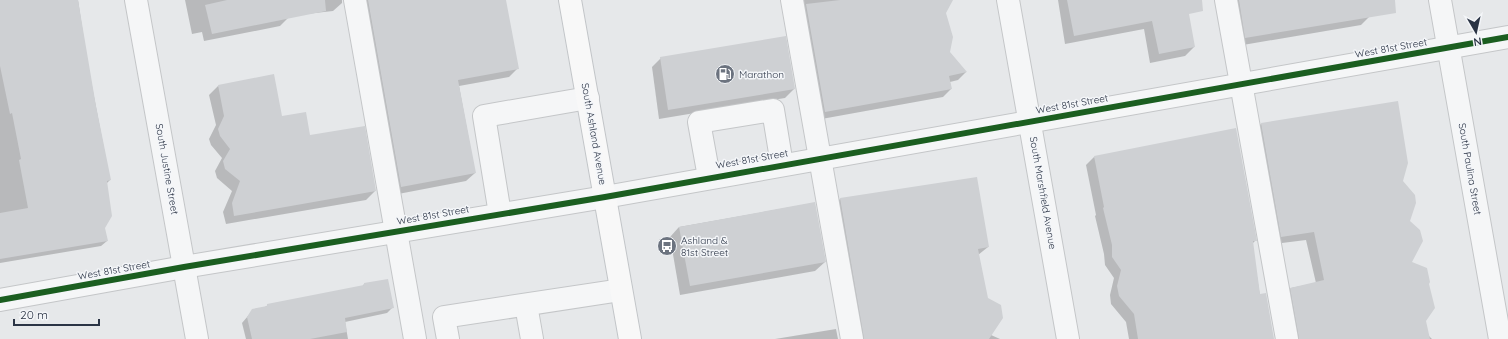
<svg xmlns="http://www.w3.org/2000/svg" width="1508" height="339" viewBox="0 0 1508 339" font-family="Quicksand,sans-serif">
<rect width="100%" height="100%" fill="#e6e8ea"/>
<!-- shadow -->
<g fill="#0003">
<polygon points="0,0 78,0 87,60 110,180 106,184 104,228 107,241 101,246 0,263"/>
<polygon points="185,0 342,0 342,3 333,11 288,16 288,18 280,26 204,41 202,32 192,34"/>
<polygon points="356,0 505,0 518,68 509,77 459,86 475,173 466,181 393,195"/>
<polygon points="794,0 946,0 945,13 949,52 966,72 958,80 950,82 951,89 943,97 816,120"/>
<polygon points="1058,0 1185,0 1194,47 1185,56 1150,63 1144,29 1065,44"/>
<polygon points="1226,0 1378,0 1370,16 1361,25 1237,46"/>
<polygon points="661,58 794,89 785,98 659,119 652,67"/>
<polygon points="218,86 282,117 309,137 375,191 366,200 226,224 223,212 232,191 217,178 215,171 222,158 211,145 209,139 216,125 209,95"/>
<polygon points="1261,124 1402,181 1409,221 1410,263 1420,327 1432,339 1291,339 1283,296 1291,288 1316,283 1306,240 1274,244 1253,132"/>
<polygon points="1094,157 1256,240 1252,244 1260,296 1273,339 1129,339 1126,322 1111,304 1110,295 1114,278 1105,265 1104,254 1095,216 1096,215 1086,165"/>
<polygon points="840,199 988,247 978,255 991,335 1000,339 856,339 833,206"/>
<polygon points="814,203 825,262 815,271 680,295 670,237 679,227"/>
<polygon points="364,284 393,307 387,313 345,322 348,339 246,339 242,323 253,310 265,307 268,305 362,287"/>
<polygon points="836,329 838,339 775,339"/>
</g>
<!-- building -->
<g fill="#ced0d3">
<polygon points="0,0 78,0 96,106 111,180 107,181 112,216 105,228 108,241 0,259 0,213 28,208 19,160 21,159 12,113 10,114 0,66"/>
<polygon points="227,0 325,0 326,11 212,34 205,5"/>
<polygon points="368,0 506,0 519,69 458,80 476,173 401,187"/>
<polygon points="840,0 953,0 946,13 953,37 950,52 967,72 949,76 952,89 825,112 806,4"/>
<polygon points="1067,0 1202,0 1203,11 1189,14 1195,47 1159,54 1152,21 1074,36"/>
<polygon points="1239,0 1395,0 1396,13 1245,38"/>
<polygon points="786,36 795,89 668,110 660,57"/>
<polygon points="274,74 282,116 306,112 310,135 365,126 376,191 234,216 232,203 240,181 225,169 223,161 230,149 220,136 218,129 224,116 218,85"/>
<polygon points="1398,101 1408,163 1403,181 1415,195 1416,203 1410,221 1420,230 1423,241 1412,262 1427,268 1430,282 1429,284 1435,308 1426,321 1430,339 1299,339 1290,288 1324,280 1314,232 1281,237 1261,123"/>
<polygon points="1236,128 1257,241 1253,241 1260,294 1266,293 1274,339 1138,339 1134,314 1119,296 1117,286 1121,270 1112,257 1112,245 1103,208 1104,207 1094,156"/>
<polygon points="977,177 989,247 978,249 988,298 1001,305 1003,318 989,339 864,339 840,198"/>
<polygon points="815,202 826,262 690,286 679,227"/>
<polygon points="388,279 394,308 345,318 347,332 310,339 252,339 247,317 252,309 267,306 267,304 364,285 364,283"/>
</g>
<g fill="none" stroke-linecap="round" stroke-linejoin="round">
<defs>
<g id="minor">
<polyline points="136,0 197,339"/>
<polyline points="355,0 415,339"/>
<polyline points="792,0 852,339"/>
<polyline points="1008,0 1068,339"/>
<polyline points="1226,0 1287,339"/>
<polyline points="1440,0 1500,339"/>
<polyline points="709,177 699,122 773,110 782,165"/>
<polyline points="500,214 484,116 588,98"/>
<polyline points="0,300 184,267 605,197 1508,37"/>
<polyline points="526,305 532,339"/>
<polyline points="448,339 444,317 621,290"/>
</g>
<polyline id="major" points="570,0 630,339"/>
</defs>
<!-- minor casing -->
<use href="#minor" stroke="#c4c6c8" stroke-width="24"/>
<!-- major casing -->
<use href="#major" stroke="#c2c5c8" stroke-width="24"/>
<!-- minor -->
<use href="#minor" stroke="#f5f6f7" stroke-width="22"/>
<!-- major -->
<use href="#major" stroke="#f8f8f8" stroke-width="22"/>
<defs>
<polyline id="cycleway" points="0,300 184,267 605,197 1508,37"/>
</defs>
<!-- cycleway casing -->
<use href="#cycleway" stroke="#f4f6f9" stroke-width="8"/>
<!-- cycleway -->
<use href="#cycleway" stroke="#1b5e20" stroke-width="6"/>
</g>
<!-- icons -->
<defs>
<symbol id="fuel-disc" viewBox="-11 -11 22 22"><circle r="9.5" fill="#6c737f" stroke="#f4f6f9"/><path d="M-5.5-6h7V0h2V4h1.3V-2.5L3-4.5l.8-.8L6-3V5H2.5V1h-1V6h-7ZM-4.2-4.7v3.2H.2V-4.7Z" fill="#fff"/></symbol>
<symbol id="bus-disc" viewBox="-11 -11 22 22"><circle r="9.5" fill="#6c737f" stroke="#f4f6f9"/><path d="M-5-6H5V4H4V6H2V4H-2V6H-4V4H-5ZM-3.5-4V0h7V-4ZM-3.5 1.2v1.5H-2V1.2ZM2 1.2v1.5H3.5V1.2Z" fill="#fff"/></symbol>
</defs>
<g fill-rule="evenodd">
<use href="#fuel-disc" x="714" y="63" width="22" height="22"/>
<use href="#bus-disc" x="656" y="235" width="22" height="22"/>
</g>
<g text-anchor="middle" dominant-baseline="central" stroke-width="3" stroke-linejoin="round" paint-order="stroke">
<!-- street labels -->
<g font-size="10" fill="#2b3445" stroke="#f4f6f9">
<text transform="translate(1391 48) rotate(-10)">West 81st Street</text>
<text transform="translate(1072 104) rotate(-10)">West 81st Street</text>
<text transform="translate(594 134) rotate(80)">South Ashland Avenue</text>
<text transform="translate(752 159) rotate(-10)">West 81st Street</text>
<text transform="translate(167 169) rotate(80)">South Justine Street</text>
<text transform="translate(1470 169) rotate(80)">South Paulina Street</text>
<text transform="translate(1043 193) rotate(80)">South Marshfield Avenue</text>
<text transform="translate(433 215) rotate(-10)">West 81st Street</text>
<text transform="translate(114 270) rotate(-10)">West 81st Street</text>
</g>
<!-- poi labels -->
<g font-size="10" fill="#2b3445" stroke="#f4f6f9" text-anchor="start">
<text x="739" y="74">Marathon</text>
<text x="681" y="240">Ashland &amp;<tspan x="681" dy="12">81st Street</tspan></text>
</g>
</g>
<!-- north arrow -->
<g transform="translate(1476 32) rotate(171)" stroke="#f4f6f9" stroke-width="3" paint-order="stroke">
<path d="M0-3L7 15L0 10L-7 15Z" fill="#2b3445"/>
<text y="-6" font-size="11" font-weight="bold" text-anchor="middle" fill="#2b3445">N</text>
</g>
<!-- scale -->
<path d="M14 319v6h85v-6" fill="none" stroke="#2b3445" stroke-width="2"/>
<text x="20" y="319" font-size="12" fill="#2b3445" stroke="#f4f6f9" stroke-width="3" paint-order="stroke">20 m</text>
</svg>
